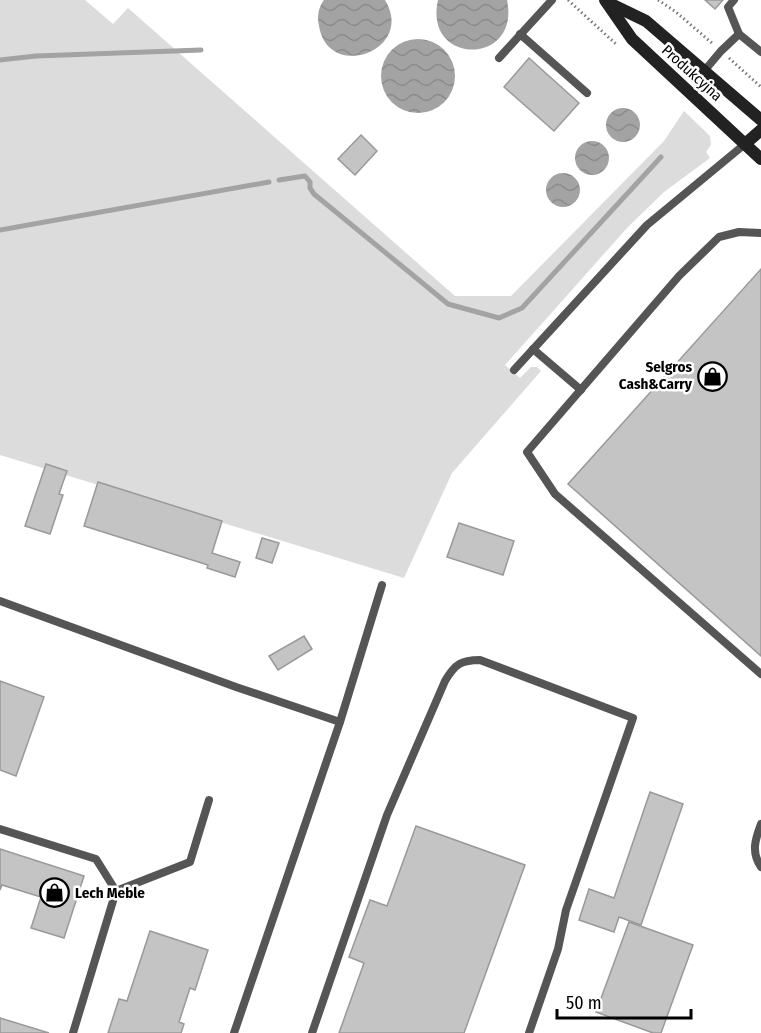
<svg xmlns="http://www.w3.org/2000/svg" width="761" height="1033" viewBox="0 0 761 1033" font-family="'Fira Sans Condensed',sans-serif">
<defs>
<pattern id="water-waves" width="16" height="10" patternUnits="userSpaceOnUse" patternTransform="scale(1.5)"><rect width="16" height="10" fill="#a3a3a3"/><path d="M0 5q4-4 8 0t8 0" fill="none" stroke="#8b8b8b"/></pattern>
</defs>
<rect width="100%" height="100%" fill="#fff"/>
<!-- green -->
<polygon fill="#dcdcdc" points="0,0 85,0 113,24 128,8 455,296 511,296 664,141 684,111 710,136 711,145 706,152 710,158 664,192 627,228 505,365 520,378 531,367 537,367 541,371 452,473 404,578 0,455"/>
<!-- water -->
<g fill="url(#water-waves)">
<path d="M 324,0 L 385,0 C 416,51 328,82 319,26 C 317,17 318,8 324,0 Z"/>
<path d="M 438,0 L 507,0 C 521,66 423,66 438,0 Z"/>
<circle cx="418" cy="76" r="37"/>
<circle cx="623" cy="125" r="17"/>
<circle cx="592" cy="158" r="17"/>
<circle cx="563" cy="190" r="17"/>
</g>
<g fill="none" stroke-linecap="round" stroke-linejoin="round">
<!-- stream -->
<g stroke="#a3a3a3" stroke-width="5">
<polyline points="0,60 36,56 201,50"/>
<polyline points="279,180 305,176 310,182 310,188 314,194 448,304 499,318 522,308 661,157"/>
<polyline points="0,230 269,182"/>
</g>
</g>
<!-- building -->
<g fill="#c4c4c4" stroke="#999" stroke-width="1.5">
<polygon points="705,0 723,0 715,9"/>
<polygon points="529,58 579,103 554,131 504,87"/>
<polygon points="361,135 377,151 355,175 338,159"/>
<polygon points="761,269 761,656 568,484"/>
<polygon points="46,464 67,471 59,494 63,495 50,534 25,526"/>
<polygon points="98,482 222,521 212,553 240,562 235,577 207,568 208,565 84,526"/>
<polygon points="459,523 514,541 503,575 447,557"/>
<polygon points="262,538 279,543 272,563 256,558"/>
<polygon points="304,636 312,649 278,670 269,656"/>
<polygon points="0,681 44,697 16,776 0,770"/>
<polygon points="650,792 683,804 641,925 619,917 614,932 579,920 589,889 614,898"/>
<polygon points="416,826 525,865 464,1033 339,1033 364,963 349,957 370,900 387,906"/>
<polygon points="0,849 84,876 64,938 31,928 41,897 2,885 0,890"/>
<polygon points="629,922 693,945 661,1033 653,1033 596,1012"/>
<polygon points="150,931 208,950 195,990 190,988 179,1022 184,1024 181,1033 108,1033 119,999 127,1001"/>
<polygon points="0,1018 49,1033 0,1033"/>
</g>
<g fill="none" stroke-linecap="round" stroke-linejoin="round">
<!-- path -->
<g stroke="#777" stroke-width="3" stroke-dasharray="1.5 3" stroke-linecap="butt">
<polyline points="568,0 617,45"/>
<polyline points="658,0 676,12 713,44"/>
<polyline points="729,58 761,87"/>
</g>
<!-- lane -->
<g stroke="#555" stroke-width="8">
<polyline points="734,0 728,7 739,34 761,52"/>
<polyline points="520,34 587,93"/>
<polyline points="499,58 552,0"/>
<polyline points="705,70 721,51 739,34"/>
<polyline points="761,233 739,232 719,237 679,276 527,452 555,494 761,674"/>
<polyline points="533,349 581,390"/>
<polyline points="514,370 647,225 745,144"/>
<polyline points="0,601 236,687 340,722"/>
<path d="M 761,824 C 755,840 751,852 761,867"/>
<polyline points="0,829 96,859 116,891 73,1033"/>
<polyline points="116,891 190,862 209,800"/>
<polyline points="234,1033 340,722 382,585"/>
<path d="M 312,1033 L 387,815 L 445,681 C 455,664 461,660 480,660 L 633,718 L 566,910 L 558,949 L 529,1033"/>
</g>
<!-- secondary -->
<g stroke="#222" stroke-width="12">
<polyline points="605,0 632,39 761,159"/>
<polyline points="611,4 646,21 761,120"/>
<polyline points="745,144 761,130"/>
</g>
</g>
<!-- icons -->
<defs>
<symbol id="shop-ring" viewBox="-11 -11 22 22"><circle r="9.5" fill="#fff" stroke="#000" stroke-width="1.5"/><path d="M-5-2.5h2.3a2.7 3.5 0 0 1 5.4 0H5L5.5 6h-11ZM-1.5-2.5h3a1.5 2.3 0 0 0-3 0Z" fill="#000"/></symbol>
</defs>
<g fill-rule="evenodd">
<use href="#shop-ring" x="696" y="360" width="33" height="33"/>
<use href="#shop-ring" x="38" y="876" width="33" height="33"/>
</g>
<g text-anchor="middle" dominant-baseline="central" stroke-width="5" stroke-linejoin="round" paint-order="stroke">
<!-- street labels -->
<g font-size="15" fill="#000" stroke="#fff">
<text transform="translate(692 73) rotate(42)">Produkcyjna</text>
</g>
<!-- poi labels -->
<g font-size="15" font-weight="bold" fill="#000" stroke="#fff" text-anchor="end">
<text x="692" y="367">Selgros<tspan x="692" dy="17">Cash&amp;Carry</tspan></text>
<text x="75" y="893" text-anchor="start">Lech Meble</text>
</g>
</g>
<!-- scale -->
<path d="M557 1009v9h134v-9" fill="none" stroke="#000000" stroke-width="3"/>
<text x="566" y="1009" font-size="18" fill="#000000" stroke="#ffffff" stroke-width="4.5" paint-order="stroke">50 m</text>
</svg>
